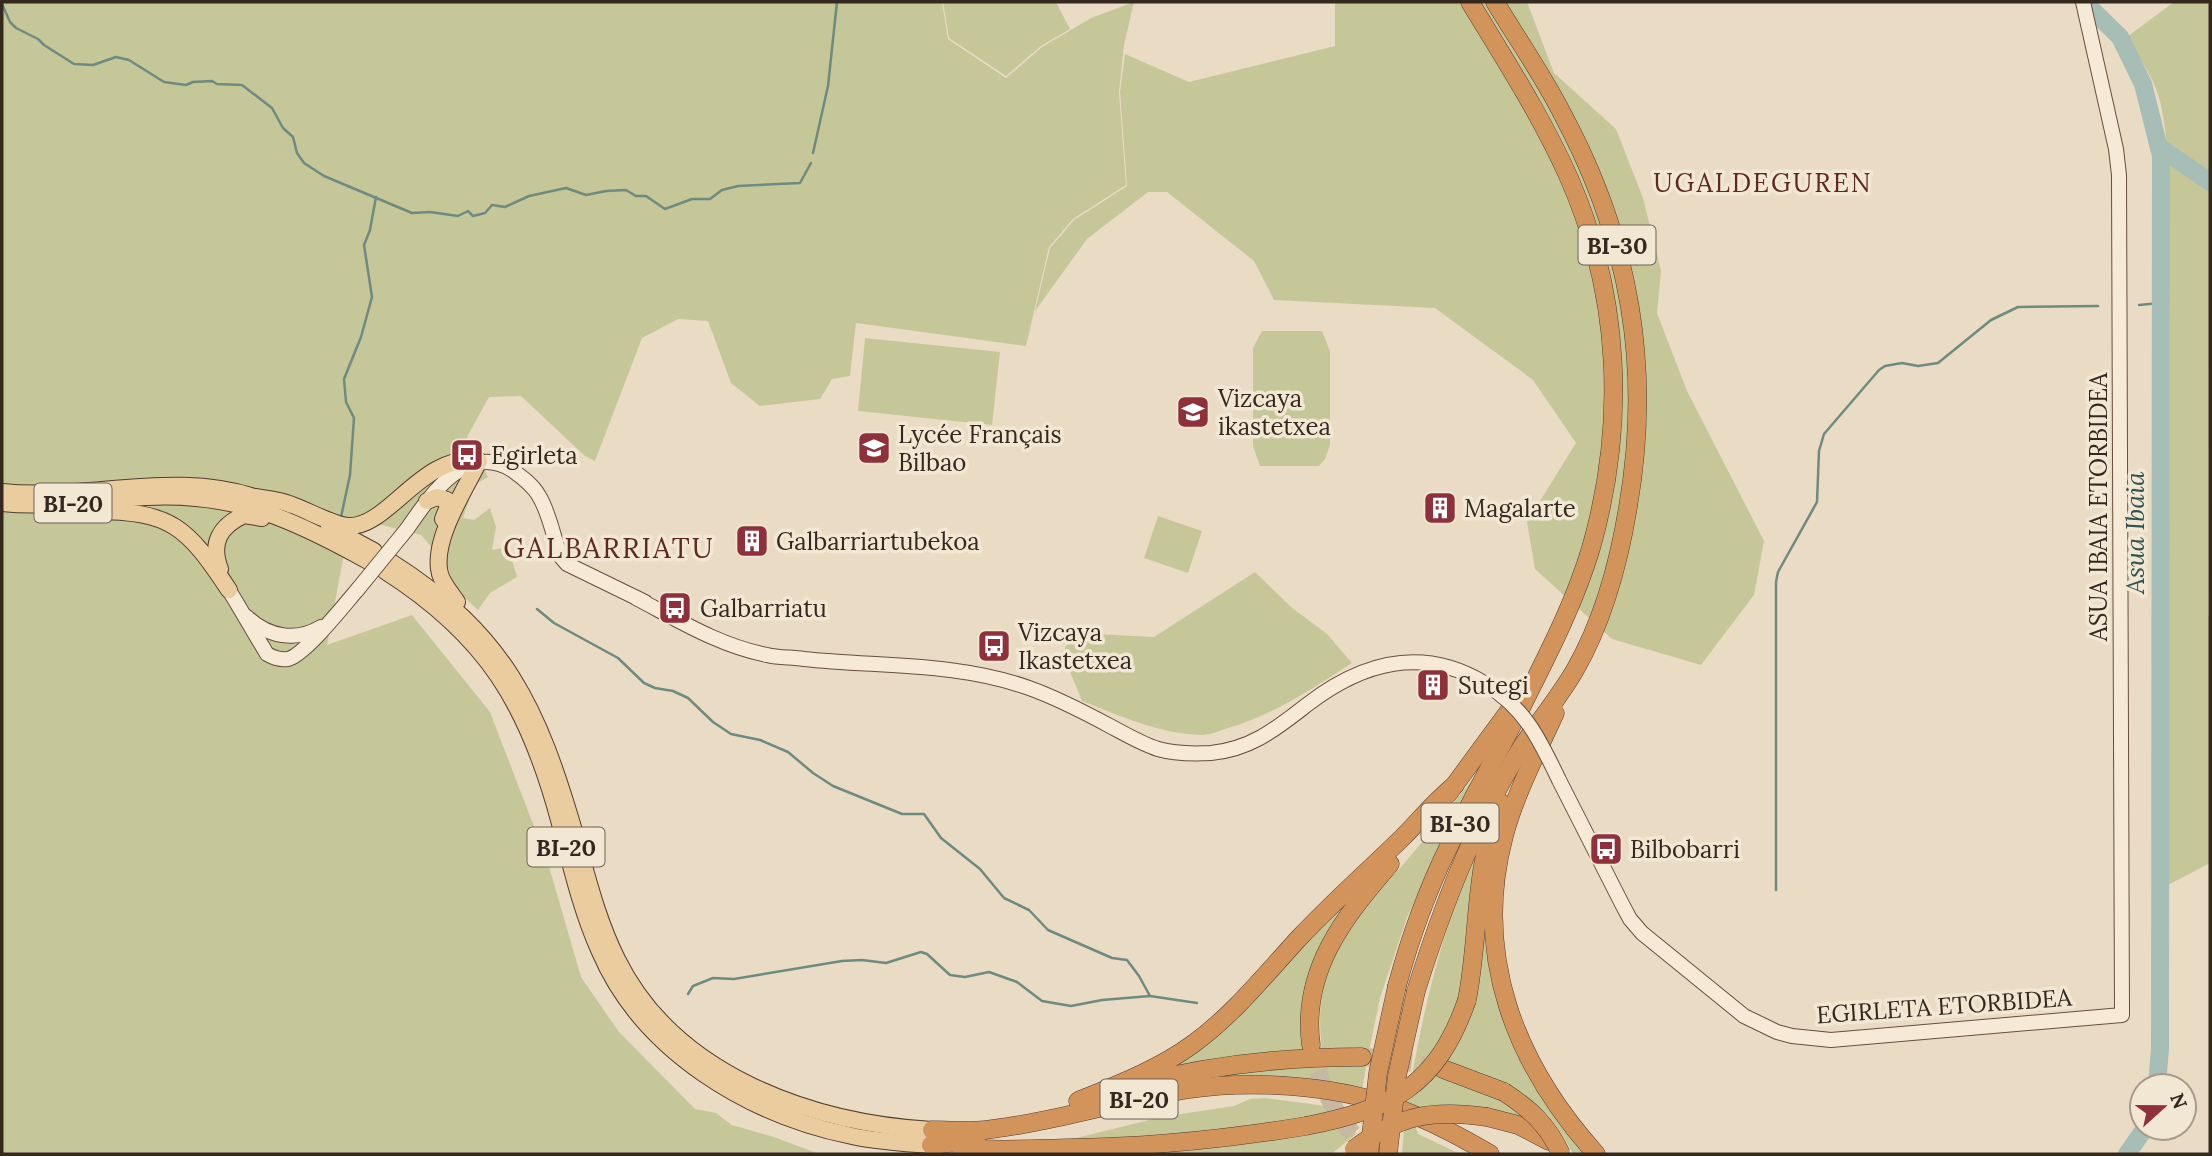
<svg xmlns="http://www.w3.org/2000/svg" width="2212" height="1156" viewBox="0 0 2212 1156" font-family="Lora,serif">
<rect width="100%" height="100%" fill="#eadcc4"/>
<!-- green -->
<g fill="#c6c799">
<polygon points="2,2 942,2 948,39 1006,78 1042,47 1091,18 1134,2 1124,45 1119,92 1126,185 1073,219 1049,247 1026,346 856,323 850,376 832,379 820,399 760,406 731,383 708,321 678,319 642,338 595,461 585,456 521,396 489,397 467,437 488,477 474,485 463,518 474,520 490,508 496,527 492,550 508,547 517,577 490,593 478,610 457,591 446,564 421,535 351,517 327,645 412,615 490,712 548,863 581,977 619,1032 695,1109 716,1113 732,1125 774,1137 819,1154 2,1154"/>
<polygon points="943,2 1056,2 1070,29 1041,46 1006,76 949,38"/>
<polygon points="1335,2 1527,2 1554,73 1616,129 1643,198 1661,271 1657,313 1687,391 1764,541 1754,595 1701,665 1612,639 1535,569 1527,522 1576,443 1533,380 1435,308 1274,300 1254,261 1167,192 1148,192 1087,239 1035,311 1050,248 1074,220 1127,186 1120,92 1125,54 1189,82 1335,46"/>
<path d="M 2174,2 L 2210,2 L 2208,616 L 2210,617 L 2210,863 L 2168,885 L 2170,178 C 2167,152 2166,126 2160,101 C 2154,78 2139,57 2127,37 Z"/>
<polygon points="1262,331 1322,331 1330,351 1330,445 1325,459 1319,466 1260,466 1253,446 1253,348"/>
<polygon points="865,338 1000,352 992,425 858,411"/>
<polygon points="1158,516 1202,531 1188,573 1144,558"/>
<path d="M 1255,572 L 1291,607 L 1327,634 L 1352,663 C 1312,689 1273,715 1228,728 C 1219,731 1210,735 1202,735 C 1160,734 1120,716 1082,701 L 1062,652 L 1076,633 L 1154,637 Z"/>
<path d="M 1476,775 L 1408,915 L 1380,998 L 1369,1051 L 1342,1051 L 1160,1072 L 1301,946 L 1363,886 L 1302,1025 L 1303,1048 L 1322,1047 C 1315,1002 1327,955 1354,919 C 1368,901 1385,884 1401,867 C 1427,837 1451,806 1476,775 Z"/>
<path d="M 1479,844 L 1464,994 L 1433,1054 L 1412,1076 C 1427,992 1445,922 1479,844 Z"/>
<path d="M 1485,895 C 1490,932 1491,971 1500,1007 C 1514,1064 1550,1109 1586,1154 L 1573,1154 C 1542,1091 1504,1083 1442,1062 C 1483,1010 1484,958 1485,895 Z"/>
<polygon points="1367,1061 1362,1091 1168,1087 1251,1067"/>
<path d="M 1436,1072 L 1494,1093 L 1540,1125 C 1499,1116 1453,1098 1410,1110 L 1418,1134 L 1460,1154 L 1402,1154 L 1407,1096 Z"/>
<polygon points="1265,1098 1350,1109 1221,1133 1052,1144 1161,1117 1234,1106 1250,1099"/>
<polygon points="1357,1122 1355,1135 1331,1154 1105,1154 1323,1132"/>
</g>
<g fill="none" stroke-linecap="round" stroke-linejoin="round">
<!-- stream -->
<g stroke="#6e8b81" stroke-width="2.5">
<polyline points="2,4 10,22 16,28 38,39 44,45 74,64 93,65 116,57 129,60 164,82 186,85 193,82 212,81 217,84 242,85 272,108 283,128 293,137 297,153 304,163 324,176 412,213 430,212 458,216 468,211 473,216 485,213 492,205 505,207 529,196 566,188 586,195 606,191 626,190 636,196 646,196 665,209 692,199 710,199 722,190 738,186 800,183 811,163"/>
<polyline points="813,153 828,86 837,2"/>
<polyline points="2139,305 2160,303"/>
<polyline points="341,517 350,475 354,418 346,402 344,379 361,337 372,297 364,245 370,230 376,197"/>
<polyline points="537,609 554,623 618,658 644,683 655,688 673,691 688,698 713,722 731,734 760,740 788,752 813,773 833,786 902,814 924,814 941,838 980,869 1004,898 1029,910 1048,930 1112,958 1127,960 1139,976 1150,996"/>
<polyline points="1776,890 1776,582 1778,572 1817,502 1819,451 1824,434 1879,370 1885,366 1902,363 1918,366 1938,363 1991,320 2018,307 2098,306"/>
<polyline points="688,994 693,986 713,978 734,979 842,961 862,960 886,963 921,952 927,954 950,975 965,977 989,972 1017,982 1042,1001 1071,1006 1102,1000 1150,996 1197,1003"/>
</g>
<!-- river -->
<g stroke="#a6beb5" stroke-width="18">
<polyline points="2084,2 2120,37 2143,84 2161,156 2160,1048 2157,1086"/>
<polyline points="2159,147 2210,182"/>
<polyline points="2127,1154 2145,1128"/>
</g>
<!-- highway-tunnel -->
<g stroke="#c6b8a3" stroke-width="18" stroke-dasharray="18 9" stroke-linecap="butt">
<path d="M 1311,1045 C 1319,1085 1339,1127 1372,1152"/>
<polyline points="1367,1057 1414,1063 1443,1069"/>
</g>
<defs>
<g id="secondary">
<path d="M 407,529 C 430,496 466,441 512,470 C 522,477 533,485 539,496 C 550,514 553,537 561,557 L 567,564 L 645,602"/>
<path d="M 229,590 L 267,654 C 274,658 281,660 288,659 C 305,655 345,604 358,589"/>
<path d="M 636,598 C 678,620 720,646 767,655 C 779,658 791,657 804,659 C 879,667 956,662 1029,688 C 1057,698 1084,712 1110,726 C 1125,734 1142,744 1158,749 C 1175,754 1193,754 1211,753 C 1252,749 1277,728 1308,704 C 1363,662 1422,646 1484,683"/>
<path d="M 247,617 C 268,637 296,642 321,627"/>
<polyline points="1559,780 1622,904 1630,919 1642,933 1744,1016 1777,1032 1792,1036 1831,1040 2122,1015 2119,175 2116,149 2083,2"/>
</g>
<g id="primary">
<path d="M 2,492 C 89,501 177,468 263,500"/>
<path d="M 255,497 C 267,499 280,500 292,505 C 307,510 333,525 348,526 C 389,528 422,452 479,461 C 465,490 431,541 440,574 C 443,584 451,593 457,602"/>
<polyline points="427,501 437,497 447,500 449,504 443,519"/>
<path d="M 2,503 C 50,508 98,499 146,497 C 234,492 293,519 368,561"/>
<path d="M 93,511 C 172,511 187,527 229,590"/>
<polyline points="329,527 374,551"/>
<path d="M 391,562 C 506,635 538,707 575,834 C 587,876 597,919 617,959 C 674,1075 811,1123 932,1130"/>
<path d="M 220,569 C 210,543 220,526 244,515 L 262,518"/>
<path d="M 385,571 C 487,636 528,705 559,820 C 571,865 581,910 600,952 C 643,1052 749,1115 852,1136 C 878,1142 905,1143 931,1145"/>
</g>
<g id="highway">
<path d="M 1555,713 C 1537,753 1515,794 1504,836 C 1472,956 1516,1065 1596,1154"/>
<polyline points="1448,794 1514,704"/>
<path d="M 1397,986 C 1410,938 1427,891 1449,846 C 1472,798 1499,752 1523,704 C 1548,654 1575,602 1591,548 C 1626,425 1621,296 1569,178 C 1542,117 1505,60 1470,2"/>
<path d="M 1416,991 C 1443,905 1475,822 1523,745 C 1540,720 1560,696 1575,670 C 1603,621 1619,562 1628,507 C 1652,368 1630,241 1564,117 C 1544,77 1518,40 1495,2"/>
<path d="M 1467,1000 C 1480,934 1473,866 1501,803"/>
<path d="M 1311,1045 C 1301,971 1344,917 1390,864"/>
<polyline points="1443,1069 1504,1092"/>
<path d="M 1134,1085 C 1208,1065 1286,1057 1362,1057"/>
<path d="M 1078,1101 C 1117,1085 1159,1069 1193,1044 C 1233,1015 1265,975 1299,938 C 1332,903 1368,871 1402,838 C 1420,820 1435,801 1455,785"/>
<polyline points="1487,1117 1518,1125 1549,1141"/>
<path d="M 932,1130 C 950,1130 968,1132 985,1130 C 1054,1122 1121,1100 1189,1089 C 1251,1080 1330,1085 1389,1105 C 1425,1118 1458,1135 1490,1154"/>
<polyline points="931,1145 976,1140"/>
<path d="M 961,1148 C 997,1151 1032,1149 1068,1148 C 1148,1147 1227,1139 1306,1126"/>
</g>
</defs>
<!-- secondary casing -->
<use href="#secondary" stroke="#654f3f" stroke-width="16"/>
<!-- primary casing -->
<use href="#primary" stroke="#523d30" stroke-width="18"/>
<!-- highway casing -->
<use href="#highway" stroke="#523d30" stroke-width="19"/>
<!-- secondary -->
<use href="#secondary" stroke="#f6ead7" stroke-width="14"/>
<!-- primary -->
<use href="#primary" stroke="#eacc9f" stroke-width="16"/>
<!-- highway -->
<use href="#highway" stroke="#d3945c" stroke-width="18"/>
<defs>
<g id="secondary-bridge">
<polyline points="358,589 407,529"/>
<path d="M 1484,683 C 1525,708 1539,738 1559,780"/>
</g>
<g id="highway-bridge">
<path d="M 1504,1092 C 1530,1109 1548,1125 1561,1154"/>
<path d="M 1306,1126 C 1392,1109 1437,1086 1467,1000"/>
<path d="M 1354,1149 C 1399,1115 1432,1109 1487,1117"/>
<polyline points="1369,1154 1378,1073 1397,986"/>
<polyline points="1388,1154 1397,1076 1416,991"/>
</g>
</defs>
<!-- secondary-bridge casing -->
<use href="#secondary-bridge" stroke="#654f3f" stroke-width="16" stroke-linecap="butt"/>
<!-- highway-bridge casing -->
<use href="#highway-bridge" stroke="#523d30" stroke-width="19" stroke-linecap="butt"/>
<!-- secondary-bridge -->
<use href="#secondary-bridge" stroke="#f6ead7" stroke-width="14"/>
<!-- highway-bridge -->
<use href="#highway-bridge" stroke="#d3945c" stroke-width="18"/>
</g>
<!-- icons -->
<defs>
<symbol id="school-square" viewBox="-11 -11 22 22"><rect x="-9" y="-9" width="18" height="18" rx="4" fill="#8e313a" stroke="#f2e7d3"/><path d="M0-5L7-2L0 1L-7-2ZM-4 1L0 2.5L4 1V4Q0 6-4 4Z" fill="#fff"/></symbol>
<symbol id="bus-square" viewBox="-11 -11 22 22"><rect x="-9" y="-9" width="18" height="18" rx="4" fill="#8e313a" stroke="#f2e7d3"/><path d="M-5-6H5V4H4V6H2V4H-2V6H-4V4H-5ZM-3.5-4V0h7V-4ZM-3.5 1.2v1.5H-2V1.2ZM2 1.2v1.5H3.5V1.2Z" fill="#fff"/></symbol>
<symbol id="building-square" viewBox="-11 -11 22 22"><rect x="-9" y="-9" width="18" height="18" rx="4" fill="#8e313a" stroke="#f2e7d3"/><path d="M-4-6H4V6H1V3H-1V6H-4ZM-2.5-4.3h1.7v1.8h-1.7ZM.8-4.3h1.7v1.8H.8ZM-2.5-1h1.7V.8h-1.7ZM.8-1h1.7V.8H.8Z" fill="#fff"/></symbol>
</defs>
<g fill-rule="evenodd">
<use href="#school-square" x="1174" y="393" width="38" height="38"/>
<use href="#school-square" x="855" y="429" width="38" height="38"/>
<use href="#bus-square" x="448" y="436" width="38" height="38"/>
<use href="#building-square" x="1421" y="489" width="38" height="38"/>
<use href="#building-square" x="733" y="522" width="38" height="38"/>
<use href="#bus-square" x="656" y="589" width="38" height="38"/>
<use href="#bus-square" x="975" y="627" width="38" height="38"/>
<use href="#building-square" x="1414" y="666" width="38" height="38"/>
<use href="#bus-square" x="1587" y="830" width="38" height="38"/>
</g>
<g text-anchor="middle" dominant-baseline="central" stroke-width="7" stroke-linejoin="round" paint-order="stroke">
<!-- shield labels -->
<g fill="#f2e7d3" stroke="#6e6155" stroke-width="2">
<rect x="1578.5" y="225.5" width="77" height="39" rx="5"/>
<rect x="34.5" y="483.5" width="77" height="39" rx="5"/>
<rect x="1421.5" y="803.5" width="77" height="39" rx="5"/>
<rect x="527.5" y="827.5" width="77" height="39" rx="5"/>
<rect x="1100.5" y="1079.5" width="77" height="39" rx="5"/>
</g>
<g font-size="23" font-weight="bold" fill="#35281f">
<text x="1617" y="245">BI-30</text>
<text x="73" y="503">BI-20</text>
<text x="1460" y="823">BI-30</text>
<text x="566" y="847">BI-20</text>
<text x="1139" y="1099">BI-20</text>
</g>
<!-- poi labels -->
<g font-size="24" fill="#35281f" stroke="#f2e7d3" text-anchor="start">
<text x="1218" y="398">Vizcaya<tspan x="1218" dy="28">ikastetxea</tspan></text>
<text x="898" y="434">Lycée Français<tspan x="898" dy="28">Bilbao</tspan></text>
<text x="491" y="455">Egirleta</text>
<text x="1464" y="508">Magalarte</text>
<text x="776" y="541">Galbarriartubekoa</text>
<text x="700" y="608">Galbarriatu</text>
<text x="1018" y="632">Vizcaya<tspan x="1018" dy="28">Ikastetxea</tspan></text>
<text x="1458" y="685">Sutegi</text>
<text x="1630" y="849">Bilbobarri</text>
</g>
<!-- street labels -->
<g font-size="24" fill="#35281f" stroke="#f2e7d3">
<text transform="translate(2098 507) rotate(-90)">ASUA IBAIA ETORBIDEA</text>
<text transform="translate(1944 1006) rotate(-4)">EGIRLETA ETORBIDEA</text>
</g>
<!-- neighbourhood labels -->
<g font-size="26" letter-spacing="2" fill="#5e2922" stroke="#f2e7d3">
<text x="1763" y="182">UGALDEGUREN</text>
</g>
<!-- water labels -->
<g font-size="26" font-style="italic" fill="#2f534e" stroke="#f2e7d3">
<text transform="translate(2134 533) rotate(-90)">Asua Ibaia</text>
</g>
<!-- quarter labels -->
<g font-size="28" letter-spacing="2" fill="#5e2922" stroke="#f2e7d3">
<text x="609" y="548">GALBARRIATU</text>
</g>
</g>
<!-- border -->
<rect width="2212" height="1156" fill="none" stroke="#35281f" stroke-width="7"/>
<!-- north arrow -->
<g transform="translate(2163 1107) rotate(69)"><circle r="33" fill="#f2e7d3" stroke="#a69b8b" stroke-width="2"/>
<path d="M0-5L12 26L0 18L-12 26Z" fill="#8e313a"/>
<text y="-10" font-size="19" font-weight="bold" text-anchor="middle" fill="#35281f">N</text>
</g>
</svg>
